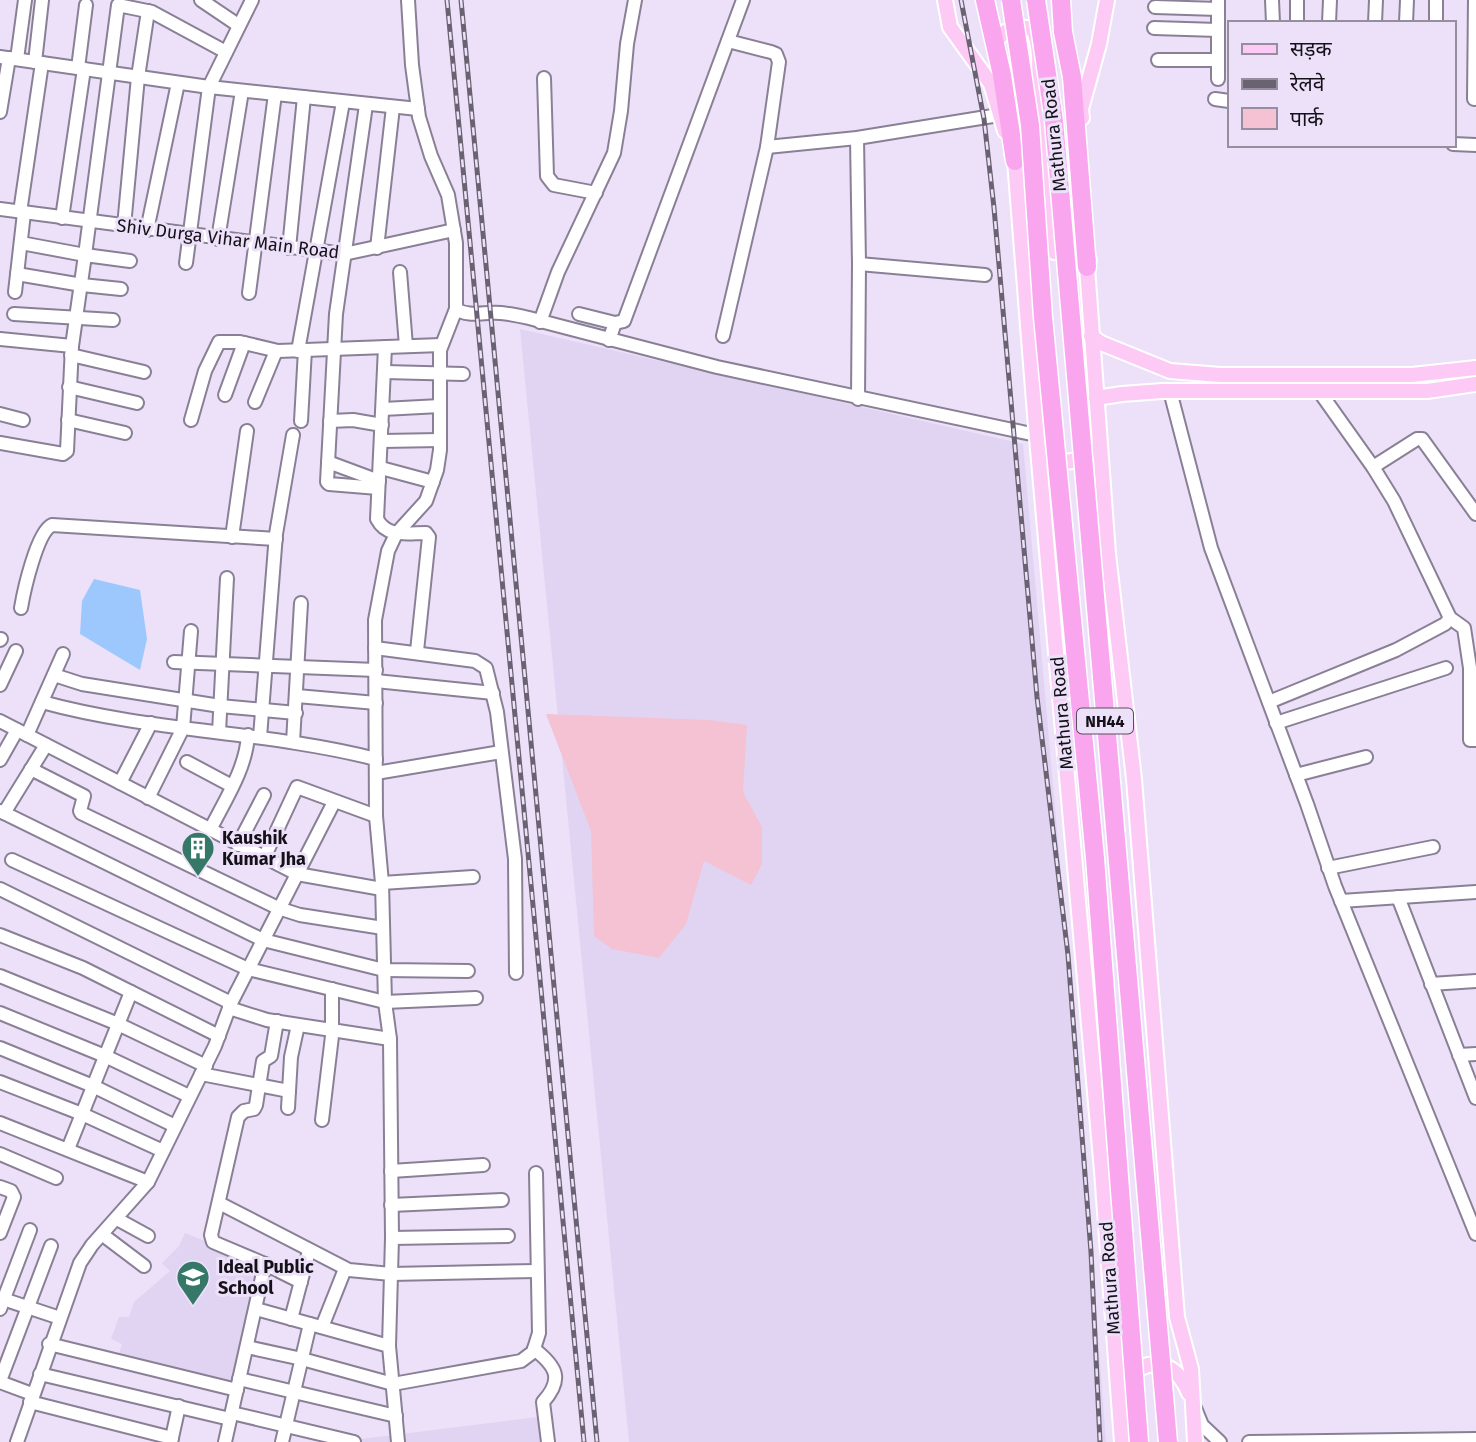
<svg xmlns="http://www.w3.org/2000/svg" width="1476" height="1442" viewBox="0 0 1476 1442" font-family="'Fira Sans','Noto Sans Devanagari',sans-serif">
<rect width="100%" height="100%" fill="#ece1f9"/>
<!-- built -->
<g fill="#e1d4f2">
<polygon points="520,329 1023,444 1074,1023 1106,1442 629,1442"/>
<polygon points="185,1233 255,1261 260,1269 234,1382 118,1357 122,1344 111,1339 119,1317 129,1317 134,1302 170,1271 162,1263 179,1246"/>
<polygon points="553,1415 555,1442 361,1442 361,1439"/>
</g>
<!-- green -->
<polygon fill="#f4c2d2" points="546,714 710,720 747,725 743,792 762,827 762,864 751,885 704,861 686,924 659,958 612,949 594,936 591,831"/>
<!-- water -->
<polygon fill="#9cc8fe" points="94,579 140,590 147,639 140,670 80,634 82,601"/>
<g fill="none" stroke-linecap="round" stroke-linejoin="round">
<defs>
<g id="minor">
<polyline points="201,0 238,25"/>
<polyline points="408,0 412,65 419,117 431,156 448,195 456,243 456,309"/>
<polyline points="1272,0 1273,23"/>
<polyline points="1297,0 1297,23"/>
<polyline points="1436,0 1436,23"/>
<polyline points="1155,7 1218,9"/>
<polyline points="1329,23 1330,0"/>
<polyline points="1375,23 1376,0"/>
<polyline points="1406,23 1407,0"/>
<polyline points="1154,28 1218,30"/>
<polyline points="0,57 209,87 418,109"/>
<polyline points="17,59 25,0"/>
<polyline points="1158,60 1218,60"/>
<polyline points="35,62 42,0"/>
<polyline points="78,68 86,5"/>
<polyline points="544,78 547,176 554,185 596,193"/>
<polyline points="1218,79 1218,0"/>
<polyline points="1215,99 1229,101"/>
<polyline points="1474,99 1475,0"/>
<polyline points="366,105 336,314 327,482 329,484 378,488"/>
<polyline points="0,112 9,58"/>
<polyline points="857,138 859,264 858,399"/>
<polyline points="1453,144 1476,145"/>
<polyline points="767,147 857,138 999,115"/>
<polyline points="0,209 344,254 454,230"/>
<polyline points="20,212 42,63"/>
<polyline points="62,218 84,69"/>
<polyline points="124,226 138,77 148,11"/>
<polyline points="147,230 178,83"/>
<polyline points="218,239 242,91"/>
<polyline points="21,243 85,255 118,5 152,12 226,52"/>
<polyline points="289,248 304,97"/>
<polyline points="377,248 393,107"/>
<polyline points="186,263 209,87 252,0"/>
<polyline points="859,264 985,275"/>
<polyline points="400,272 406,346"/>
<polyline points="17,274 82,285 121,289"/>
<polyline points="15,292 24,213"/>
<polyline points="249,293 275,94"/>
<path d="M 456,309 C 469,318 486,311 501,313 C 510,314 520,316 529,318 L 717,367 L 1036,435"/>
<polyline points="14,314 113,320"/>
<polyline points="579,314 615,323"/>
<polyline points="540,322 558,272 614,153 621,111 627,44 635,0"/>
<polyline points="723,336 767,147 779,62 776,54 771,52 728,41"/>
<polyline points="0,339 72,346"/>
<polyline points="609,340 615,323 624,321 743,0"/>
<path d="M 385,347 L 377,519 C 387,538 407,533 426,533 L 429,537 L 417,651"/>
<polyline points="298,351 343,102"/>
<polyline points="71,355 144,372"/>
<polyline points="385,372 463,374"/>
<polyline points="69,387 137,403"/>
<polyline points="1170,391 1211,548 1307,804 1335,886 1476,1234"/>
<polyline points="225,395 244,343"/>
<polyline points="255,402 276,351"/>
<polyline points="383,409 440,406"/>
<polyline points="0,414 23,420"/>
<polyline points="68,420 125,433"/>
<polyline points="191,420 205,371 219,342 240,342 278,351 441,345"/>
<polyline points="301,421 305,350"/>
<polyline points="330,421 353,420 382,425"/>
<polyline points="382,441 440,440"/>
<polyline points="0,443 63,454 67,451 72,346 85,255 130,261"/>
<polyline points="328,462 379,481"/>
<polyline points="1373,467 1417,439 1422,439 1476,514"/>
<polyline points="381,468 433,482"/>
<polyline points="232,537 247,431"/>
<path d="M 21,608 C 24,590 37,532 52,525 L 276,539"/>
<polyline points="1450,618 1464,628 1470,668 1470,740 1476,740"/>
<polyline points="0,640 1,639"/>
<polyline points="375,648 475,661 486,668 497,712 515,859 516,973"/>
<polyline points="174,662 376,670"/>
<polyline points="54,675 82,684 220,706 296,713"/>
<polyline points="376,681 493,693"/>
<polyline points="0,685 16,651"/>
<polyline points="297,696 376,703"/>
<path d="M 42,702 C 151,732 266,731 376,759"/>
<polyline points="1269,702 1396,650 1445,624 1450,618 1394,501 1373,467 1319,391"/>
<polyline points="0,721 297,874 382,889"/>
<polyline points="1276,723 1446,668"/>
<polyline points="219,732 227,578"/>
<polyline points="27,735 63,654"/>
<polyline points="260,737 276,534 293,435"/>
<polyline points="293,742 301,603"/>
<polyline points="0,760 17,730"/>
<polyline points="187,762 232,786"/>
<polyline points="31,769 84,796 80,811 81,813 278,908 300,915 383,928"/>
<polyline points="376,773 501,752"/>
<polyline points="1296,775 1366,757"/>
<polyline points="120,783 151,723"/>
<polyline points="148,798 183,728 191,631"/>
<polyline points="0,811 263,940 384,970 468,971"/>
<polyline points="4,813 46,745"/>
<path d="M 210,830 C 225,800 246,769 248,735"/>
<polyline points="238,845 264,795"/>
<polyline points="264,858 297,787 376,816"/>
<polyline points="12,860 248,969 385,1002 476,998"/>
<polyline points="1328,868 1433,847"/>
<polyline points="382,883 473,877"/>
<polyline points="0,889 231,1003"/>
<polyline points="1398,897 1476,1098"/>
<polyline points="1341,901 1476,892"/>
<polyline points="0,935 83,968 219,1036"/>
<polyline points="0,976 118,1024 206,1066"/>
<polyline points="1431,984 1476,981"/>
<polyline points="229,1008 267,1020 390,1039"/>
<polyline points="0,1013 105,1056 189,1096"/>
<polyline points="0,1048 93,1086 175,1126"/>
<polyline points="1459,1055 1476,1054"/>
<polyline points="201,1074 289,1091"/>
<polyline points="0,1082 82,1114 163,1151"/>
<polyline points="288,1108 291,1057 298,1025"/>
<polyline points="322,1120 332,1036 332,989"/>
<polyline points="0,1123 148,1182"/>
<polyline points="68,1149 131,992"/>
<polyline points="0,1154 56,1178"/>
<polyline points="391,1171 483,1165"/>
<polyline points="0,1187 11,1191 14,1197 0,1233"/>
<polyline points="219,1203 349,1270 391,1274 537,1271"/>
<polyline points="391,1205 502,1200"/>
<polyline points="117,1219 148,1236"/>
<polyline points="103,1235 144,1266"/>
<polyline points="392,1238 508,1236"/>
<polyline points="265,1264 301,1282"/>
<polyline points="0,1298 60,1318"/>
<polyline points="0,1309 30,1230"/>
<polyline points="256,1309 389,1346 398,1442"/>
<polyline points="291,1319 309,1251"/>
<polyline points="322,1327 345,1269"/>
<polyline points="49,1344 237,1390"/>
<polyline points="389,1346 392,1238 390,1039 385,1002 382,883 376,816 375,620 388,551 396,534 426,501 437,470 440,450 440,350 456,309"/>
<polyline points="247,1347 302,1359 393,1384 521,1361 533,1352 539,1333 536,1173"/>
<path d="M 534,1349 C 556,1366 564,1379 543,1402 L 548,1442"/>
<polyline points="40,1374 230,1419"/>
<polyline points="239,1379 396,1416"/>
<polyline points="0,1381 51,1246"/>
<polyline points="0,1382 32,1394"/>
<polyline points="30,1402 172,1438"/>
<polyline points="1195,1408 1202,1425 1220,1442"/>
<polyline points="232,1413 354,1442"/>
<polyline points="17,1442 80,1263 92,1245 148,1182 215,1046 231,1003 334,802"/>
<polyline points="171,1442 179,1406"/>
<polyline points="225,1442 265,1264 213,1242 211,1235 238,1117 244,1111 254,1109 256,1105 263,1061 271,1056 277,1021"/>
<polyline points="282,1442 310,1324"/>
<polyline points="1249,1442 1476,1439"/>
</g>
<g id="major">
<polyline points="945,0 950,27 991,84 1005,131"/>
<path d="M 995,42 C 1006,28 1016,25 1033,29 C 1044,53 1037,83 1038,110 C 1040,157 1047,205 1054,252"/>
<polyline points="1082,118 1081,109 1099,44 1107,0"/>
<polyline points="1012,153 1015,161 1036,427 1102,1171 1122,1442"/>
<polyline points="1089,260 1087,267 1108,554 1134,779 1177,1317 1191,1369 1195,1442"/>
<polyline points="1091,336 1101,343 1170,371 1220,375 1412,375 1476,368"/>
<polyline points="1096,398 1122,394 1162,391 1427,391 1476,384"/>
<path d="M 1048,458 C 1065,464 1077,463 1091,451"/>
<path d="M 1127,1379 C 1151,1353 1177,1364 1189,1393"/>
</g>
<g id="highway">
<polyline points="985,0 1002,75 1015,161"/>
<polyline points="1061,0 1063,32 1072,77 1087,267"/>
</g>
</defs>
<!-- minor casing -->
<use href="#minor" stroke="#898096" stroke-width="16"/>
<!-- major casing -->
<use href="#major" stroke="#fff" stroke-width="18"/>
<!-- highway casing -->
<use href="#highway" stroke="#fff" stroke-width="21"/>
<!-- minor -->
<use href="#minor" stroke="#fff" stroke-width="12"/>
<!-- major -->
<use href="#major" stroke="#fccaf5" stroke-width="14"/>
<!-- highway -->
<use href="#highway" stroke="#faa6ef" stroke-width="18"/>
<defs>
<g id="rail">
<polyline points="447,0 584,1442"/>
<polyline points="461,0 597,1442"/>
<polyline points="961,0 984,119 994,208 1037,697 1068,955 1091,1252 1100,1442"/>
</g>
</defs>
<!-- rail casing -->
<use href="#rail" stroke="#696271" stroke-width="5"/>
<!-- rail -->
<use href="#rail" stroke="#ece1f9" stroke-width="2.5" stroke-dasharray="8" stroke-linecap="butt"/>
<defs>
<g id="highway-bridge">
<polyline points="1011,0 1030,125 1043,317 1095,858 1139,1442"/>
<polyline points="1036,0 1054,121 1168,1442"/>
</g>
</defs>
<!-- highway-bridge casing -->
<use href="#highway-bridge" stroke="#fff" stroke-width="21" stroke-linecap="butt"/>
<!-- highway-bridge -->
<use href="#highway-bridge" stroke="#faa6ef" stroke-width="18"/>
</g>
<!-- icons -->
<defs>
<symbol id="building-pin" viewBox="-11 -11 22 30"><path d="M0 17L-7.5 6A9.5 9.5 0 1 1 7.5 6Z" fill="#367868" stroke="#ece1f9"/><path d="M-4-6H4V6H1V3H-1V6H-4ZM-2.5-4.3h1.7v1.8h-1.7ZM.8-4.3h1.7v1.8H.8ZM-2.5-1h1.7V.8h-1.7ZM.8-1h1.7V.8H.8Z" fill="#fff"/></symbol>
<symbol id="school-pin" viewBox="-11 -11 22 30"><path d="M0 17L-7.5 6A9.5 9.5 0 1 1 7.5 6Z" fill="#367868" stroke="#ece1f9"/><path d="M0-5L7-2L0 1L-7-2ZM-4 1L0 2.5L4 1V4Q0 6-4 4Z" fill="#fff"/></symbol>
</defs>
<g fill-rule="evenodd">
<use href="#building-pin" x="179" y="829" width="38" height="52"/>
<use href="#school-pin" x="174" y="1258" width="38" height="52"/>
</g>
<g text-anchor="middle" dominant-baseline="central" stroke-width="6" stroke-linejoin="round" paint-order="stroke">
<!-- shield labels -->
<rect fill="#ece1f9" stroke="#564f5c" stroke-width="2" x="1077" y="708.5" width="56" height="25" rx="5"/>
<g font-size="16" font-weight="bold" fill="#151119">
<text x="1105" y="721">NH44</text>
</g>
<!-- street labels -->
<g font-size="18" fill="#151119" stroke="#ece1f9">
<text transform="translate(1054 135) rotate(-96)">Mathura Road</text>
<text transform="translate(228 239) rotate(7)">Shiv Durga Vihar Main Road</text>
<text transform="translate(1062 713) rotate(-95)">Mathura Road</text>
<text transform="translate(1110 1278) rotate(-94)">Mathura Road</text>
</g>
<!-- poi labels -->
<g font-size="18" font-weight="bold" fill="#151119" stroke="#ece1f9" text-anchor="start">
<text x="222" y="838">Kaushik<tspan x="222" dy="21">Kumar Jha</tspan></text>
<text x="218" y="1267">Ideal Public<tspan x="218" dy="21">School</tspan></text>
</g>
</g>
<!-- legend -->
<rect x="1228" y="21" width="228" height="126" fill="#ece1f9" stroke="#968e9f" stroke-width="2"/>
<rect x="1242" y="44" width="35" height="10" fill="#fccaf5" stroke="#968e9f" stroke-width="2"/>
<text x="1290" y="56" font-size="21" fill="#151119">सड़क</text>
<rect x="1242" y="79" width="35" height="10" fill="#696271" stroke="#968e9f" stroke-width="2"/>
<text x="1290" y="91" font-size="21" fill="#151119">रेलवे</text>
<rect x="1242" y="108" width="35" height="21" fill="#f4c2d2" stroke="#968e9f" stroke-width="2"/>
<text x="1290" y="126" font-size="21" fill="#151119">पार्क</text>
</svg>
